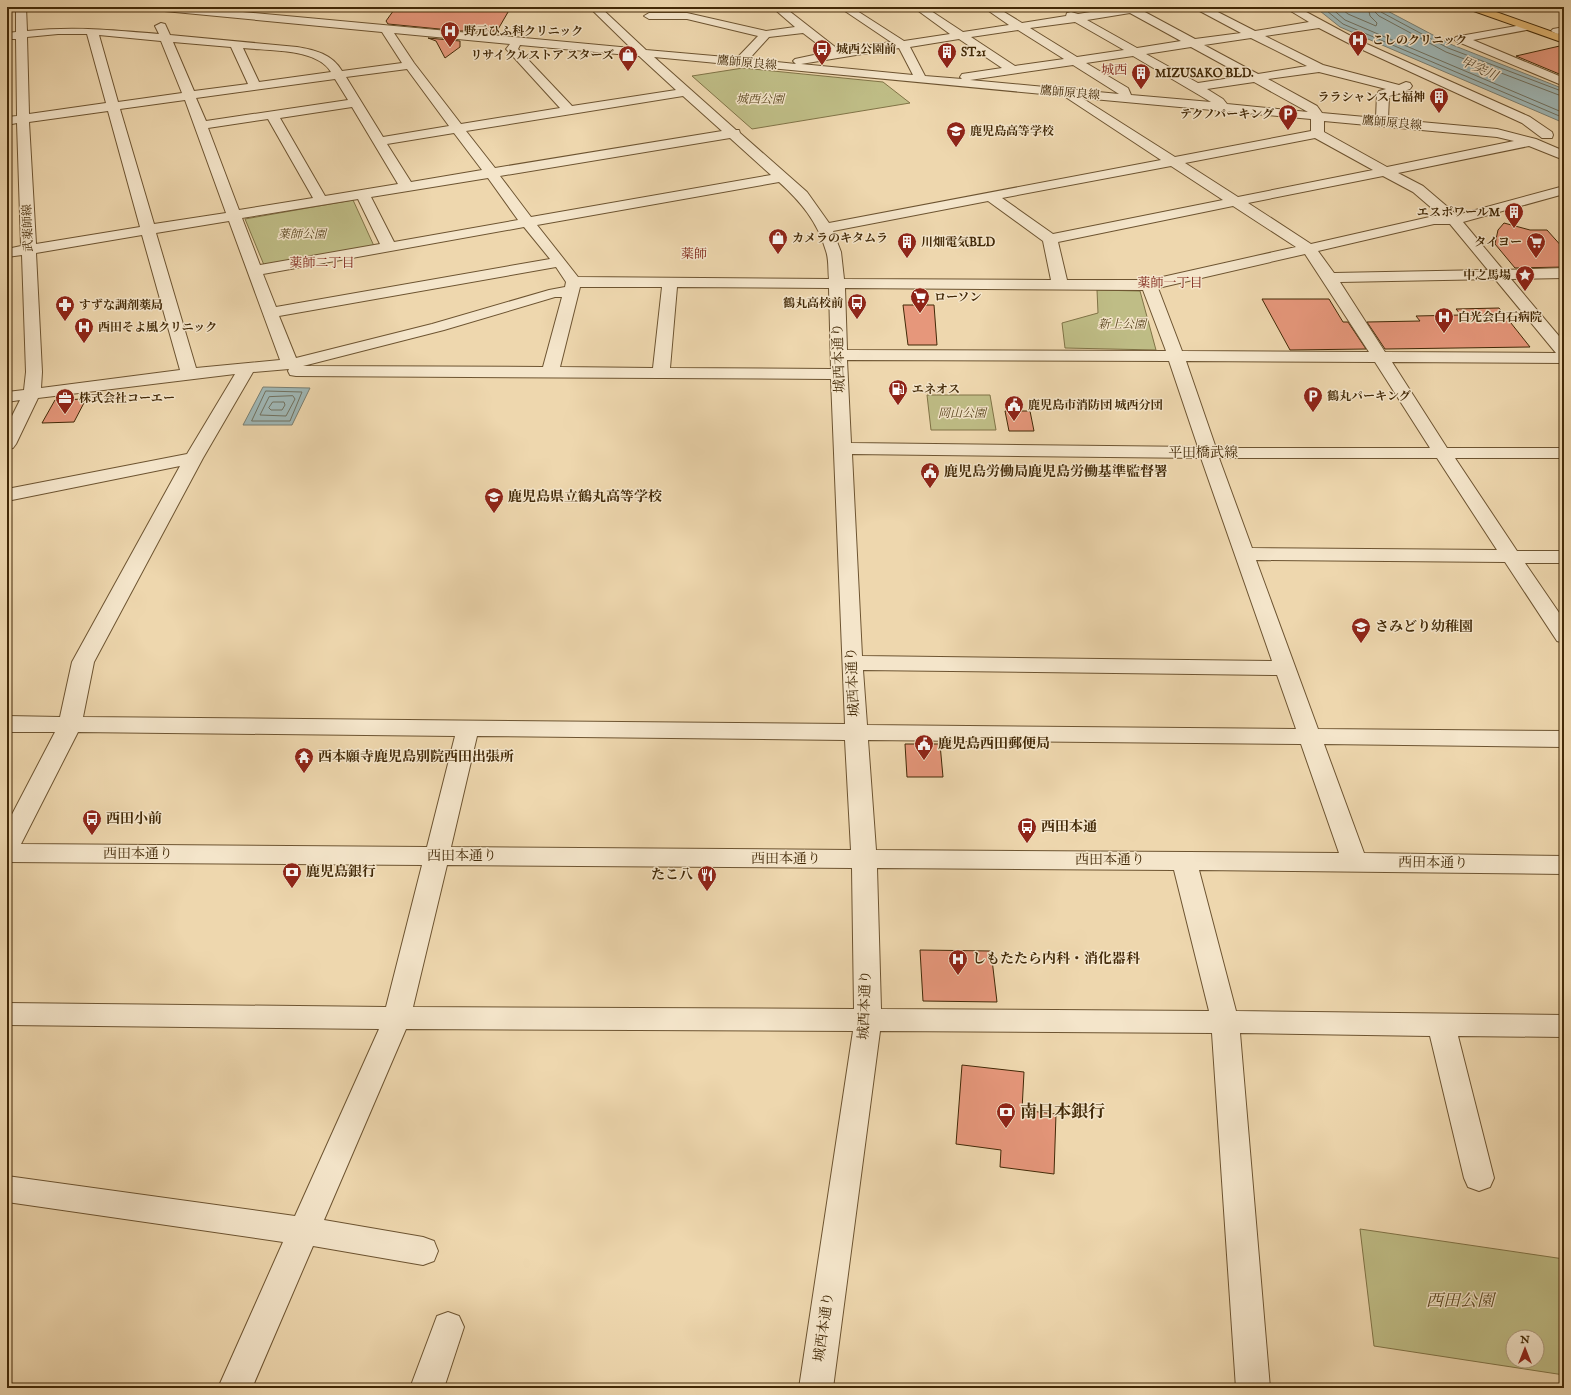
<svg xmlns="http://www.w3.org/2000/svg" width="1571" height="1395" viewBox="0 0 1571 1395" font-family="'IM FELL English','Noto Serif JP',serif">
<rect width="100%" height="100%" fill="#eed7ae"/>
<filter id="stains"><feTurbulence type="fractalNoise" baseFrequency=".005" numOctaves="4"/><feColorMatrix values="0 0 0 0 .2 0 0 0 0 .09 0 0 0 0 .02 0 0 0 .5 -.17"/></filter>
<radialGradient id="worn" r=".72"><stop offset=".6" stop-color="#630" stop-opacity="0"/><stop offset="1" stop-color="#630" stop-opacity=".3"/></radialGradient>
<!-- green -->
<g fill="#bfbd86" stroke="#807346" fill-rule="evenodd">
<polygon points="743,68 883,82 910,103 752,129 692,76"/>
<polygon points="353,200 374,246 264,265 245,219"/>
<polygon points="1097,290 1140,291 1156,350 1065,348 1062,323 1098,313"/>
<polygon points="927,395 990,395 996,430 931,430"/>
<path d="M 1360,1229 L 1564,1259 L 1564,1375 L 1374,1346 ZM 1513,1337 L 1537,1337 L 1537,1361 L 1513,1361 Z"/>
</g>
<!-- water -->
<g fill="#9fb7b6" stroke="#7a7e70">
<polygon points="1315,7 1380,7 1450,44 1564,89 1564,123 1340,27"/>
<polygon points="263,387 310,388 292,425 243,425"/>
</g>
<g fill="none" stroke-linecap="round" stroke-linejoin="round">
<!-- shore -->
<g stroke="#70705e" stroke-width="1">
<polyline points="1322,7 1343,24 1564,118"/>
<polyline points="1330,7 1345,20 1564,113"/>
<polyline points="1339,7 1348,14 1376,26 1377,23 1370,16 1368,7"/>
<polyline points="1374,7 1375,12 1379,16 1446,52 1564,97"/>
<polyline points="1379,7 1381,12 1448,48 1564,92"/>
<polygon points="266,391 302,392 290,421 252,421"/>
<polygon points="293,396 295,399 286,416 260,415 269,397"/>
<polygon points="273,402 284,402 285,405 282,410 271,410 269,408"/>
</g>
</g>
<!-- building -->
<g fill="#e6977b" stroke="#422907">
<polygon points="396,7 511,7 497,31 460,31 388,24 386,21"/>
<polygon points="428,38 460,41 460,47 445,58 436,41"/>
<polygon points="1564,45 1564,76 1516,56"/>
<polygon points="1504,223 1530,230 1547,230 1564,249 1564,267 1515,268 1495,244 1498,230"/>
<polygon points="1262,299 1329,299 1343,322 1348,322 1366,349 1290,350"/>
<polygon points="903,305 934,305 937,345 908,345"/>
<polygon points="1499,308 1530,347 1385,349 1367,322 1420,321 1416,316 1461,315 1456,309"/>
<polygon points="86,399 74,422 42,423 55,400"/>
<polygon points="1005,411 1030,411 1034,431 1009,431"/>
<polygon points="905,744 940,744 943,777 907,777"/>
<polygon points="920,950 991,951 997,1002 923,1001"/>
<polygon points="962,1065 1024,1072 1022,1110 1056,1114 1054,1174 1000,1167 1001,1150 956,1144"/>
</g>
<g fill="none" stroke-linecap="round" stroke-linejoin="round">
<defs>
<g id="minor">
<path d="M 16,7 L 26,7 L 27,31 C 74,26 112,30 159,34 L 155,26 L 161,23 L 165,24 L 170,35 L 297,47 C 315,50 332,54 342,71 L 402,63 L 382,32 L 154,10 L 149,7 L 189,7 L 631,48 L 589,7 L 600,7 L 646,50 L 737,58 L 758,36 L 687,19 L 649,19 L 644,16 L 649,13 L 687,13 L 766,31 L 795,27 L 772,7 L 784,7 L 839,50 L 891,42 L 839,7 L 851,7 L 904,41 L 950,34 L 913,7 L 925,7 L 963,32 L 1009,25 L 983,7 L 996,7 L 1022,23 L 1066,16 L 1067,13 L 1071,12 L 1078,14 L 1122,7 L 1148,7 L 1147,10 L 1143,11 L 1195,39 L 1241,33 L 1196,9 L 1195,7 L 1208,7 L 1255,31 L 1309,22 L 1284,7 L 1297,7 L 1360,41 L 1530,117 L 1552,132 L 1553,135 L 1552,138 L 1542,138 L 1522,123 L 1352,45 L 1319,28 L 1265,36 L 1323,65 L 1399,85 L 1406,82 L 1410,83 L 1412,86 L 1410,89 L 1389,96 L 1388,119 L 1497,129 L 1536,139 L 1564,151 L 1564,160 L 1529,146 L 1398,173 L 1423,186 L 1457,215 L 1564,186 L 1564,194 L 1463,222 L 1503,270 L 1564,268 L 1564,278 L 1511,279 L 1564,342 L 1564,363 L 1392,362 L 1447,448 L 1564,448 L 1564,458 L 1455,458 L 1517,551 L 1564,551 L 1564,563 L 1525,563 L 1564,620 L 1564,643 L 1557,641 L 1505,562 L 1256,560 L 1318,729 L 1564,731 L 1564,747 L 1324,744 L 1364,853 L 1564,856 L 1564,874 L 1199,870 L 1236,1011 L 1564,1015 L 1564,1037 L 1458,1036 L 1494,1178 L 1490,1187 L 1479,1191 L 1468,1187 L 1464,1178 L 1430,1036 L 1240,1033 L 1270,1388 L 1236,1388 L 1212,1033 L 880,1031 L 833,1388 L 799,1388 L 853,1031 L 406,1029 L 324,1220 L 423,1237 L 434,1241 L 438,1251 L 434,1261 L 423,1265 L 313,1246 L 252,1388 L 218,1388 L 283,1242 L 7,1202 L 7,1176 L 295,1216 L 379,1029 L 7,1025 L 7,1003 L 386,1007 L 422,865 L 7,862 L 7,824 L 55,732 L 7,732 L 7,716 L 60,717 L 72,662 L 180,466 L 7,501 L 7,489 L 187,454 L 235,374 L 38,398 L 16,444 L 13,448 L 7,449 L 7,426 L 20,400 L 7,402 L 7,392 L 24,390 L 26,372 L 22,255 L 7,257 L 7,249 L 21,246 L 17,123 L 7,125 L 7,117 L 17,116 L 16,39 L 7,39 L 7,33 L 16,32 ZM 1130,13 L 1181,41 L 1137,48 L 1087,20 ZM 1075,22 L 1124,50 L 1077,57 L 1030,28 ZM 1018,30 L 1064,59 L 1015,66 L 971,37 ZM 394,33 L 510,44 L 506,49 L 508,51 L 560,108 L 461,124 L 414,63 ZM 803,33 L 828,52 L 795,59 L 793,61 L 796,64 L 749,59 L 769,37 ZM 58,34 L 87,34 L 106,103 L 29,114 L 27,37 ZM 99,35 L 161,41 L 182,93 L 118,102 ZM 1251,38 L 1307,66 L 1258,74 L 1204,45 ZM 959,39 L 1002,68 L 962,74 L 960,77 L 962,79 L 925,76 L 910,47 ZM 173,42 L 231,47 L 248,84 L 194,91 ZM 520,45 L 639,56 L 676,90 L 572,106 L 518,49 ZM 1191,47 L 1244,76 L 1198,83 L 1146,54 ZM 243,48 C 268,51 317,48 331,72 L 259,82 ZM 899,48 L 913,75 L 801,64 ZM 1133,56 L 1211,102 L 1131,95 L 1128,88 L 1086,63 ZM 654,57 L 1064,96 L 1161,160 L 829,223 L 807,192 L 740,133 L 739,130 L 736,130 ZM 1073,65 L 1119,94 L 970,80 ZM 407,69 L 449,126 L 383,137 L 346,77 ZM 1319,72 L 1386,89 L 1379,91 L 1377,94 L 1376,118 L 1322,113 L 1317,106 L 1268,79 ZM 335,79 L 348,100 L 206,121 L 196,98 ZM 1254,82 L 1308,112 L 1227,104 L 1223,99 L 1207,89 ZM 683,96 L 722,131 L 495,168 L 466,131 ZM 1082,98 L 1311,119 L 1311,131 L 1175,157 ZM 185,100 L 226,213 L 154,224 L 120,109 ZM 352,107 L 398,184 L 325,196 L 280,118 ZM 108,111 L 140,227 L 36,244 L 29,122 ZM 268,119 L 313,198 L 239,210 L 208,128 ZM 1324,121 L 1497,137 L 1514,141 L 1387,167 L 1324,132 ZM 454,133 L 482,170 L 411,182 L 387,144 ZM 730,138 L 771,175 L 531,217 L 500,176 ZM 1315,138 L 1373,170 L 1238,197 L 1185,163 ZM 1171,166 L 1223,200 L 1053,234 L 1002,198 ZM 1383,176 L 1413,192 L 1441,216 L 1434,216 L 1311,244 L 1248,203 ZM 488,178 L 518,220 L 394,242 L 371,197 ZM 779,182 C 800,201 818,222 826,251 C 829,259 828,270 829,279 L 578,277 L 537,225 ZM 358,199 L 380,244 L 260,265 L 242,218 ZM 988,201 L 1043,241 L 1051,280 L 844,279 L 841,252 L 833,231 ZM 1233,206 L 1296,247 L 1149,280 L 1067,280 L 1058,242 ZM 229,221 L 280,360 L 196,368 L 156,233 ZM 1434,224 L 1450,224 L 1488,270 L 1334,273 L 1318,251 ZM 524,227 L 550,259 L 276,307 L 263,274 ZM 142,235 L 180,370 L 41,388 L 42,372 L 36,253 ZM 1305,254 L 1369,352 L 1182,351 L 1158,288 ZM 556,267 L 566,282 L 565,287 L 549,290 L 432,324 L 296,358 L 279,316 ZM 1495,279 L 1556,353 L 1385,352 L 1340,282 ZM 580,287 L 662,287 L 653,368 L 560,367 ZM 677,287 L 829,288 L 831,369 L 670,368 ZM 845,288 L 1143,290 L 1166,351 L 847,350 ZM 555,297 L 562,297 L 543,367 L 303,366 L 444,330 ZM 847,360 L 1169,361 L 1198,447 L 851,443 ZM 1186,361 L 1375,362 L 1430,448 L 1216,448 ZM 289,369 L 288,371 L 290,375 L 296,376 L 831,379 L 845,724 L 83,717 L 94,662 L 203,458 L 253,372 ZM 852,454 L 1201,458 L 1272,661 L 862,656 ZM 1219,458 L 1437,458 L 1497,550 L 1252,548 ZM 863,670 L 1277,675 L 1296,729 L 867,725 ZM 78,732 L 455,736 L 427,847 L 21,844 ZM 477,736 L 845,740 L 851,850 L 451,847 ZM 868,740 L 1301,744 L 1339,853 L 876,850 ZM 447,865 L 852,868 L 854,1009 L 413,1007 ZM 877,868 L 1174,870 L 1209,1011 L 881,1009 Z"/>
<polygon points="1528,24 1534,27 1532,29 1473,40 1564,78 1564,86 1456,41 1454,39 1456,37 1460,36"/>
<polygon points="1564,27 1564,33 1557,34 1551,31 1553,29"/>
<polygon points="448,1312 459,1316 464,1327 444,1388 410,1388 437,1316"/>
</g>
<polygon id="highway" points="1467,7 1482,7 1564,36 1564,43 1468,9"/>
</defs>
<!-- minor casing -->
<use href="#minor" stroke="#6d5431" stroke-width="2"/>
<!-- highway casing -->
<use href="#highway" stroke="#422907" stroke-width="2"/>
<!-- minor -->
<use href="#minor" fill="#f4e5ca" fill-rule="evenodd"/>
<!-- highway -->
<use href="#highway" fill="#e7bc77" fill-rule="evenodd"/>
</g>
<!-- icons -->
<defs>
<symbol id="hospital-pin" viewBox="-11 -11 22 30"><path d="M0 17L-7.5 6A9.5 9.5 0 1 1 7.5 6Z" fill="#8f2418" stroke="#f4e5ca"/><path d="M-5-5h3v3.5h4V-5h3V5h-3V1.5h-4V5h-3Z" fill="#fff"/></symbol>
<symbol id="bus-pin" viewBox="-11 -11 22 30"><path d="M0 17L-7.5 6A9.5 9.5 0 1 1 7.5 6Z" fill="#8f2418" stroke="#f4e5ca"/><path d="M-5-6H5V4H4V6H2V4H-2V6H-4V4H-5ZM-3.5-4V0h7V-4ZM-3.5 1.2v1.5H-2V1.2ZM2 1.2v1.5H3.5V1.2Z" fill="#fff"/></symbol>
<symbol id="building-pin" viewBox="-11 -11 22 30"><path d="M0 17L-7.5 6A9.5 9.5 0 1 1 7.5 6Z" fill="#8f2418" stroke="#f4e5ca"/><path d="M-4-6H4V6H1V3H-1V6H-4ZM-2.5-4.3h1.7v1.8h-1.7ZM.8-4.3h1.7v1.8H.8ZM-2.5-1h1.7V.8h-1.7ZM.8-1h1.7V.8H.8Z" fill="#fff"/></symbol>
<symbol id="shop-pin" viewBox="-11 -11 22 30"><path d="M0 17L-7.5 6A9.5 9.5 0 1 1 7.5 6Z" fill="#8f2418" stroke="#f4e5ca"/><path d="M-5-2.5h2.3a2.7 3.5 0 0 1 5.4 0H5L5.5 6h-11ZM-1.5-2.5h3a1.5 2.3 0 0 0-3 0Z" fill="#fff"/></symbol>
<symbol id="parking-pin" viewBox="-11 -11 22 30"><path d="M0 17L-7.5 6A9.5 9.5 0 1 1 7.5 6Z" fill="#8f2418" stroke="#f4e5ca"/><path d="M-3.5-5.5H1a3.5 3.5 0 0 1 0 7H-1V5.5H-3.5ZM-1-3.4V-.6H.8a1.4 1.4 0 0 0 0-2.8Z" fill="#fff"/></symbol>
<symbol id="school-pin" viewBox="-11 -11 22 30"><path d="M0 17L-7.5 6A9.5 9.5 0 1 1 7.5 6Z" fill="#8f2418" stroke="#f4e5ca"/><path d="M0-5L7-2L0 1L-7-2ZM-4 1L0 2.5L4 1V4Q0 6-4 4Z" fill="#fff"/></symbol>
<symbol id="supermarket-pin" viewBox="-11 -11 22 30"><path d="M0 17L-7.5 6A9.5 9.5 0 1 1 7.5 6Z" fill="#8f2418" stroke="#f4e5ca"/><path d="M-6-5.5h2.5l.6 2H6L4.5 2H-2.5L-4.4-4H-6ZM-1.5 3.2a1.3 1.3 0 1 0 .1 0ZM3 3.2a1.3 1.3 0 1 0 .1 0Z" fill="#fff"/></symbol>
<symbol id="sight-pin" viewBox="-11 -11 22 30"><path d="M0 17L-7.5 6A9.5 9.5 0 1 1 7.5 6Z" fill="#8f2418" stroke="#f4e5ca"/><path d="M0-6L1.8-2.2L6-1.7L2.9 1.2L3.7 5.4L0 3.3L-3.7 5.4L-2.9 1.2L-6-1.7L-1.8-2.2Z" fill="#fff"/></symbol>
<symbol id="pharmacy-pin" viewBox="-11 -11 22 30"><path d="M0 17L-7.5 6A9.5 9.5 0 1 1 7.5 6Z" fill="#8f2418" stroke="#f4e5ca"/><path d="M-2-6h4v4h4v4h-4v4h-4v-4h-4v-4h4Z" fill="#fff"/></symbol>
<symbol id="fuel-pin" viewBox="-11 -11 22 30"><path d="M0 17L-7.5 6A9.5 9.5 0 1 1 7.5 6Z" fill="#8f2418" stroke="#f4e5ca"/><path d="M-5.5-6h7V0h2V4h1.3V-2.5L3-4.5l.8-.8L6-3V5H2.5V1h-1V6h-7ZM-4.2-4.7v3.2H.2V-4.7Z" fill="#fff"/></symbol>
<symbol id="office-pin" viewBox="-11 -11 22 30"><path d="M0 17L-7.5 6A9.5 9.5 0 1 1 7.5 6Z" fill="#8f2418" stroke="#f4e5ca"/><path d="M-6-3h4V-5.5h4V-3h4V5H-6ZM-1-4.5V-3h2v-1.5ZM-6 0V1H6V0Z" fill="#fff"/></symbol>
<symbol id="civic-pin" viewBox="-11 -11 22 30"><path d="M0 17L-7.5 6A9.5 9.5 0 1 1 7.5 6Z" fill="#8f2418" stroke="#f4e5ca"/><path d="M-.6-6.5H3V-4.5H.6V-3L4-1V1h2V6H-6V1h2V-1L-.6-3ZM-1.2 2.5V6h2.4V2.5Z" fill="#fff"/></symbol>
<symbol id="temple-pin" viewBox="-11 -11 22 30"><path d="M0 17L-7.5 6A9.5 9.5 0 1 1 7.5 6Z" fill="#8f2418" stroke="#f4e5ca"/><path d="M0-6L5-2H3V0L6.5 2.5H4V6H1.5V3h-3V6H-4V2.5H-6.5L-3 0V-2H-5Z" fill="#fff"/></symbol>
<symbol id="bank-pin" viewBox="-11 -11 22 30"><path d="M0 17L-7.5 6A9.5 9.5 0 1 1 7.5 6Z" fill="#8f2418" stroke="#f4e5ca"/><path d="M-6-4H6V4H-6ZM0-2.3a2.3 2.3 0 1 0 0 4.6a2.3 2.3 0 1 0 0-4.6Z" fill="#fff"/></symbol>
<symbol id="restaurant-pin" viewBox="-11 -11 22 30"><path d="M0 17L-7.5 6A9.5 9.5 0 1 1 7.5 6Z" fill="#8f2418" stroke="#f4e5ca"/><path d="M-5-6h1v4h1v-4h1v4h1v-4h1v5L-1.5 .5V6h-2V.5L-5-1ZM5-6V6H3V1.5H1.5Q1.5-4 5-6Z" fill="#fff"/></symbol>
</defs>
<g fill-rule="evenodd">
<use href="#hospital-pin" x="439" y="20" width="22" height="30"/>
<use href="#hospital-pin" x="1347" y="29" width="22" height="30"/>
<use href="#bus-pin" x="811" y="38" width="22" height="30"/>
<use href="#building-pin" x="936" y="41" width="22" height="30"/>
<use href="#shop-pin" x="617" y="44" width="22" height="30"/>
<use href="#building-pin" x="1130" y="62" width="22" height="30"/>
<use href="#building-pin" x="1428" y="86" width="22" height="30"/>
<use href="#parking-pin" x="1277" y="103" width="22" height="30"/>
<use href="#school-pin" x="945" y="120" width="22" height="30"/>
<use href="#building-pin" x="1503" y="201" width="22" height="30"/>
<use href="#shop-pin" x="767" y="227" width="22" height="30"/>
<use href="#building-pin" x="896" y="231" width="22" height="30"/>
<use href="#supermarket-pin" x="1525" y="231" width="22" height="30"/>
<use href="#sight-pin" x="1514" y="264" width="22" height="30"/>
<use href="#supermarket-pin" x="909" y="286" width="22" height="30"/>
<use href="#bus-pin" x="846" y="292" width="22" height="30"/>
<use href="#pharmacy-pin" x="54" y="294" width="22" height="30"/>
<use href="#hospital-pin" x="1433" y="306" width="22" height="30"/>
<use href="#hospital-pin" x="73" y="316" width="22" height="30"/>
<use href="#fuel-pin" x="887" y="378" width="22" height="30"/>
<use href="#parking-pin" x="1302" y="385" width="22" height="30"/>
<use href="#office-pin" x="54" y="387" width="22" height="30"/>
<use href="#civic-pin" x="1003" y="394" width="22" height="30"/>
<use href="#civic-pin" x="919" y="461" width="22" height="30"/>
<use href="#school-pin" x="483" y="486" width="22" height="30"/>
<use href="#school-pin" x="1350" y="616" width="22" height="30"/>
<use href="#civic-pin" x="913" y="733" width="22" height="30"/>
<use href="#temple-pin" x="293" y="746" width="22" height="30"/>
<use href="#bus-pin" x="81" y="808" width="22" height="30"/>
<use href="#bus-pin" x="1016" y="816" width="22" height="30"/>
<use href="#bank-pin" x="281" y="861" width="22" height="30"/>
<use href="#restaurant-pin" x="696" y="864" width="22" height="30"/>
<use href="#hospital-pin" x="947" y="948" width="22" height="30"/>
<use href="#bank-pin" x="995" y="1101" width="22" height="30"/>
</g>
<g text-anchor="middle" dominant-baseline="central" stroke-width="3" stroke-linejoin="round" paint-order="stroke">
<!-- far-poi labels -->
<g font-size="12" font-weight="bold" fill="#422907" stroke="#f4e5ca" text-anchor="start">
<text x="464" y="31">野元ひふ科クリニック</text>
<text x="1372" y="40">こしのクリニック</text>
<text x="836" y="49">城西公園前</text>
<text x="961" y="52">ST21</text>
<text x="614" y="55" text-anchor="end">リサイクルストア スターズ</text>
<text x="1155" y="73">MIZUSAKO BLD.</text>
<text x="1425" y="97" text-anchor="end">ララシャンス七福神</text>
<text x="1274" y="114" text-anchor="end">テクノパーキング</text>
<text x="970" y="131">鹿児島高等学校</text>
<text x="1500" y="212" text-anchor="end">エスポワールM</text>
<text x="792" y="238">カメラのキタムラ</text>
<text x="921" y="242">川畑電気BLD</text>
<text x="1522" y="242" text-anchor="end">タイヨー</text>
<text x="1511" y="275" text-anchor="end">中之馬場</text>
<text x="934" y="297">ローソン</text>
<text x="843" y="303" text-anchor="end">鶴丸高校前</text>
<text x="79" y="305">すずな調剤薬局</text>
<text x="1458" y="317">白光会白石病院</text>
<text x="98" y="327">西田そよ風クリニック</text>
<text x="912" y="389">エネオス</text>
<text x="1327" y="396">鶴丸パーキング</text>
<text x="79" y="398">株式会社コーエー</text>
<text x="1028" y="405">鹿児島市消防団 城西分団</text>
</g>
<!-- far-street labels -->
<g font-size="12" fill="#422907" stroke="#f4e5ca">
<text transform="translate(747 63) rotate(5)">鷹師原良線</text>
<text transform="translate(1070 93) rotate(5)">鷹師原良線</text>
<text transform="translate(1392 123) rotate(5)">鷹師原良線</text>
<text transform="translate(28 228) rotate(-92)">武薬師線</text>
</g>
<!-- far-park labels -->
<g font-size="12" font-style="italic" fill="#5b4720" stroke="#f4e5ca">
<text x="760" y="99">城西公園</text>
<text x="302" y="234">薬師公園</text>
<text x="1122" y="324">新上公園</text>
<text x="962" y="413">岡山公園</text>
</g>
<!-- far-water labels -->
<g font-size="13" font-style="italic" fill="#594c33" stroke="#f4e5ca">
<text transform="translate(1479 69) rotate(25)">甲突川</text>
</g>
<!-- far-quarter labels -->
<g font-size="13" fill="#7a1f14" stroke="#f4e5ca">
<text x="1114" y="70">城西</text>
<text x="694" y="254">薬師</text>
</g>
<!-- far-neighbourhood labels -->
<g font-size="13" fill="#7a1f14" stroke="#f4e5ca">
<text x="322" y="263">薬師二丁目</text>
<text x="1170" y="283">薬師一丁目</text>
</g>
<!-- street labels -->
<g font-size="14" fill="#422907" stroke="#f4e5ca">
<text transform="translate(839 358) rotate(-92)">城西本通り</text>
<text x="1203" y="453">平田橋武線</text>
<text transform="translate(853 682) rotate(-93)">城西本通り</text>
<text x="138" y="854">西田本通り</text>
<text x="462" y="856">西田本通り</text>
<text x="786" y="859">西田本通り</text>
<text x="1110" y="860">西田本通り</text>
<text transform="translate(1433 863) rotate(1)">西田本通り</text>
<text transform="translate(865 1005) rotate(-88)">城西本通り</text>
<text transform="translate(824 1327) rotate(-82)">城西本通り</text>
</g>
<!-- poi labels -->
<g font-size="14" font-weight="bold" fill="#422907" stroke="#f4e5ca" text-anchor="start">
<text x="944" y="472">鹿児島労働局鹿児島労働基準監督署</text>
<text x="508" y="497">鹿児島県立鶴丸高等学校</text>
<text x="1375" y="627">さみどり幼稚園</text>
<text x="938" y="744">鹿児島西田郵便局</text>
<text x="318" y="757">西本願寺鹿児島別院西田出張所</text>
<text x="106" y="819">西田小前</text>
<text x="1041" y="827">西田本通</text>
<text x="306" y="872">鹿児島銀行</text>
<text x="693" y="875" text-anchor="end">たこ八</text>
<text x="972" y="959">しもたたら内科・消化器科</text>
</g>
<!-- near-poi labels -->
<g font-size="17" font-weight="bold" fill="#422907" stroke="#f4e5ca" text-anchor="start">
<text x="1020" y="1112">南日本銀行</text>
</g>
<!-- near-park labels -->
<g font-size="17" font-style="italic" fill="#5b4720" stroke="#f4e5ca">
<text x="1460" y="1301">西田公園</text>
</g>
</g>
<!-- margin -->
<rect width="1571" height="1395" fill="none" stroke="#eed7ae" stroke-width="24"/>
<rect x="8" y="8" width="1555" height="1379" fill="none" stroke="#422907" stroke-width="2"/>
<rect x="12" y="12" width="1547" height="1371" fill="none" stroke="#422907"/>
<!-- north arrow -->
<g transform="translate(1525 1349)"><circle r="19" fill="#f4e5ca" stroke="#ad9a7c"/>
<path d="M0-3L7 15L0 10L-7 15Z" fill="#8f2418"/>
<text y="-6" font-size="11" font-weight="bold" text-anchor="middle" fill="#422907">N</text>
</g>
<rect width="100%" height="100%" filter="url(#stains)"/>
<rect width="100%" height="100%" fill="url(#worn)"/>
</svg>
